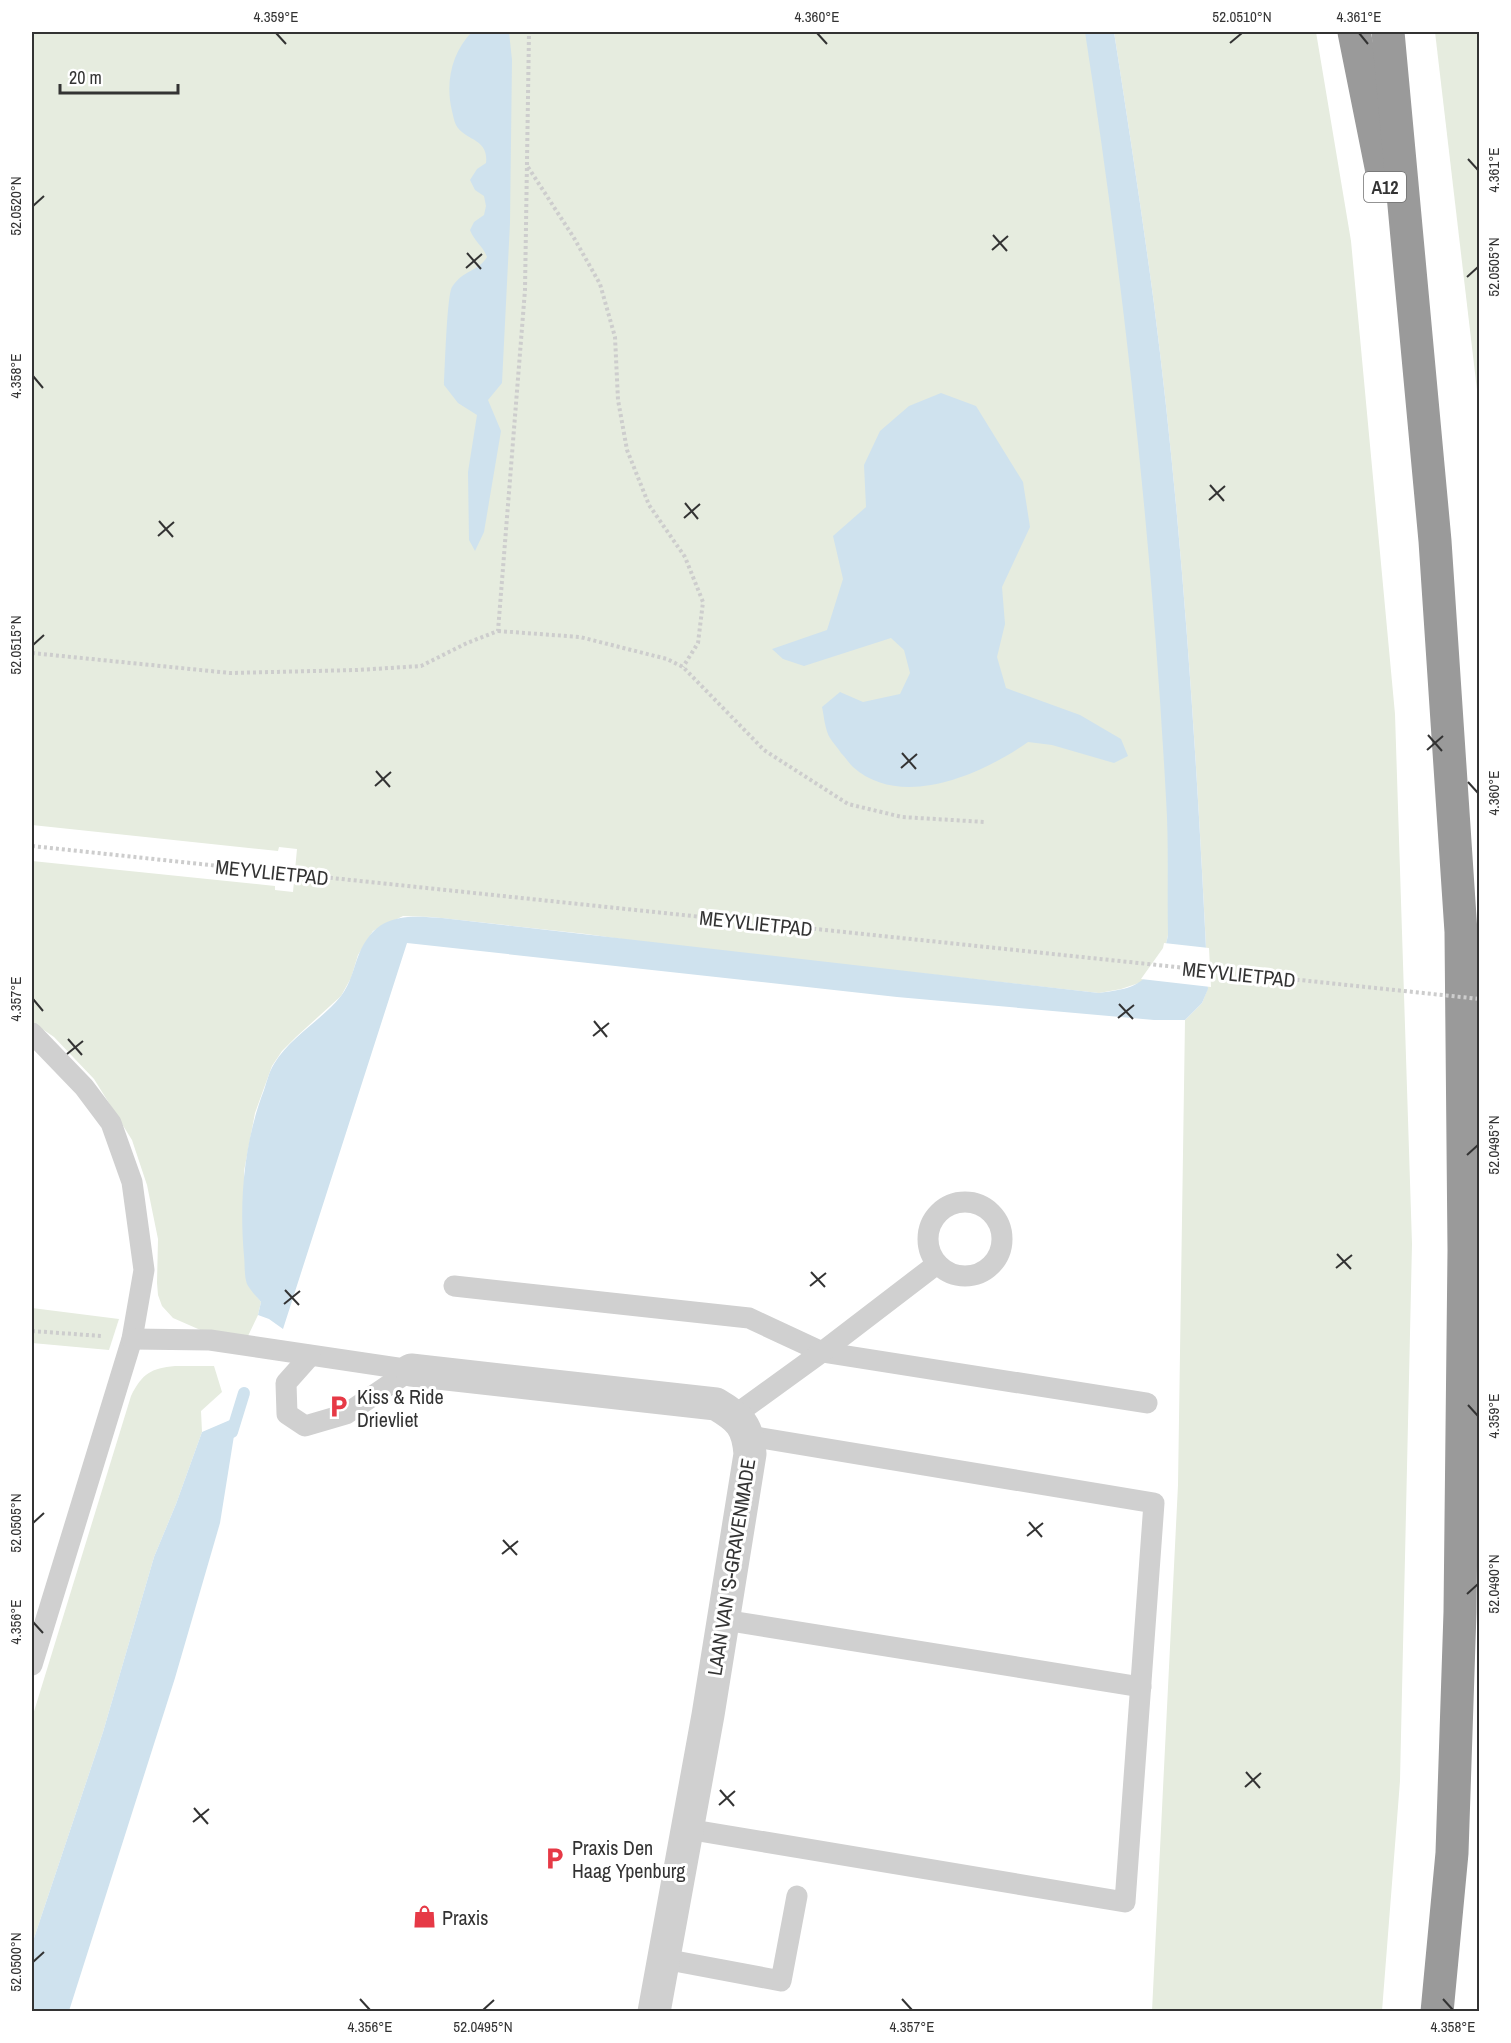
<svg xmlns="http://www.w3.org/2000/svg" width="1511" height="2043" viewBox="0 0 1511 2043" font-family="'Archivo Narrow',sans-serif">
<rect width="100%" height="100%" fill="#fff"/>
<!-- green -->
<g fill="#e6ecdf">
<polygon points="32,32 1098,32 1188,891 1168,889 1168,935 1165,949 1147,978 1142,982 1121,989 1099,993 657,944 586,934 432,917 403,916 373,931 358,955 351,978 341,996 296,1037 282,1051 272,1066 255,1113 244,1171 244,1206 247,1283 261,1302 258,1315 248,1336 205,1332 173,1318 162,1306 158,1295 157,1283 158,1239 147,1185 132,1140 94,1079 54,1037 32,1022 32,861 275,886 275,890 293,892 297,849 279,847 278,851 32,825"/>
<path d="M 1114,32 L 1316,32 L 1351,241 L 1395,714 L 1412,1244 L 1400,1781 L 1382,2011 L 1152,2011 L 1178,1485 L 1185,1020 L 1202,1003 L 1208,988 C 1197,760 1183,531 1154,304 C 1142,213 1128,122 1114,32 Z"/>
<polygon points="1435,32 1479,32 1479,407"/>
<polygon points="32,1308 119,1319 109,1350 32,1343"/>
<path d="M 175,1366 L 214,1366 L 222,1392 L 201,1411 L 202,1432 L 176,1504 L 154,1557 L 103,1732 L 32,1944 L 32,1718 L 131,1396 C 142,1374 151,1368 175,1366 Z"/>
</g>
<!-- water -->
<g fill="#cfe2ee">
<path d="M 472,32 L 509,32 L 512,60 L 510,223 L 502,383 L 488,400 L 501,431 L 484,532 L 475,551 L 469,540 L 468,472 L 477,415 L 458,403 L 444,385 C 445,369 447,295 452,287 C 463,270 479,271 487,257 C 483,246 474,241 470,230 L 474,222 L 484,215 L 486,206 L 484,196 L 475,190 L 470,180 L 477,169 L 486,163 C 489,138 465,141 456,125 C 454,121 453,115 452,111 C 445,82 452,52 472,32 Z"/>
<path d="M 1085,32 L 1114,32 C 1128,122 1142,213 1154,304 C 1183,531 1197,760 1208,989 L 1202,1003 L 1185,1020 L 1154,1020 L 897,997 L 407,943 L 283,1329 L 269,1319 L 258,1315 L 261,1302 C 257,1297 250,1290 247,1284 C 244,1276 245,1264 244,1256 C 239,1200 244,1142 264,1090 C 267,1081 269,1072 274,1064 C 291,1036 321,1021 341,996 C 351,983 353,969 359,954 C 376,914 404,915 442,918 L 1099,993 C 1125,989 1140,989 1155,965 C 1162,954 1166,947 1168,935 C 1167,889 1169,843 1166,798 C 1152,541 1124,285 1085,32 Z"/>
<path d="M 941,393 L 976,406 L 1023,482 L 1030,527 L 1002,587 L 1005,624 L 997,657 L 1006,688 L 1080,715 L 1121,739 L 1128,756 L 1114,763 L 1052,745 L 1028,742 C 984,773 902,811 853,767 C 849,763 845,757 841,753 C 838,748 833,743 830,738 C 825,730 824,716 822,707 L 840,692 L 863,702 L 900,694 L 910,673 L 904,650 L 891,638 L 804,666 L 783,659 L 772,649 L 827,630 L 843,579 L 833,536 L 866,507 L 864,465 L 880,431 L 909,406 Z"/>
<polygon points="237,1417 220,1523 175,1678 69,2011 32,2011 32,1944 103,1732 154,1557 176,1504 202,1432"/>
</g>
<!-- pier -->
<polygon fill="#fff" points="1164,943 1209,948 1211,987 1141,979 1163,948"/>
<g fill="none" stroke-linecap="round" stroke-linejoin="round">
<!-- stream -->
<polyline stroke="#cfe2ee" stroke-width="12" points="232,1432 244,1393"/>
<!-- path -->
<g stroke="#cdcdcd" stroke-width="4" stroke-dasharray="3 3" stroke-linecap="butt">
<polyline points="528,167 574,238 600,284 615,337 618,400 627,450 649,505 685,557 703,602 698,643 683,667"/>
<polyline points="498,631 580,637 667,659 683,667 764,750 848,804 902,817 985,822"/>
<polyline points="32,653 230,673 357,670 421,666 467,643 498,631 525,290 529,32"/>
<polyline points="32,846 294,874"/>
<polyline points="32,1331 101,1336"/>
</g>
<!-- service -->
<g stroke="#d0d0d0" stroke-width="21">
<polyline points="32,1033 84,1087 111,1123 132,1182 144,1270 132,1339 32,1665"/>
<circle cx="965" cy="1239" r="37"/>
<polyline points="454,1286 749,1318 822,1352 1147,1403"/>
<polyline points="132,1339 210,1340 411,1370"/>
<polyline points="310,1356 286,1383 287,1414 305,1426 346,1414 411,1370"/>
<polyline points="735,1415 822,1352 937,1264"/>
<polyline points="724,1620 1141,1687"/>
<polyline points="687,1829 1125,1902 1154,1503 749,1436"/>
<polyline points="664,1959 781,1981 797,1896"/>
</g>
<!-- minor -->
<path stroke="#d0d0d0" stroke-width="33" d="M 411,1370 L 716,1404 C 740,1418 748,1426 750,1454 L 708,1715 L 654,2012"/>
<!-- motorway -->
<g stroke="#9a9a9a" stroke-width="33">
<polyline points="1354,32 1383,177"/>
<polyline points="1388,32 1435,541 1461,932 1464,1250 1460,1612 1452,1853 1437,2012"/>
</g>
<!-- path-bridge -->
<polyline stroke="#cdcdcd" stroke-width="4" stroke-dasharray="3 3" stroke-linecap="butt" points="294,874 1480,999"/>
</g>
<!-- ticks -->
<path fill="none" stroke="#333" stroke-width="2" d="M 276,33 L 286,44M 817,33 L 827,44M 1359,33 L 1368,44M 1230,43 L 1242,33M 1468,159 L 1478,170M 33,206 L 44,196M 993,235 L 1007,251M 992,250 L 1008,236M 467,253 L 481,269M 466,268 L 482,254M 1467,277 L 1478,267M 33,376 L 43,388M 1210,485 L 1224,501M 1209,500 L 1225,486M 685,503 L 698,519M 684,518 L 700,504M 159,521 L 173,537M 158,536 L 174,522M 33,645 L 44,635M 1428,735 L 1442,751M 1427,750 L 1443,736M 902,753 L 916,769M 901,768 L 917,754M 376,771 L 390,787M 1468,782 L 1478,793M 375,786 L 391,772M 33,999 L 43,1011M 1119,1004 L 1133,1019M 1118,1018 L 1134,1005M 594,1021 L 607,1037M 593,1036 L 609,1023M 68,1039 L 82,1055M 67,1054 L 83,1041M 1467,1155 L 1478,1145M 1337,1254 L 1351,1269M 1336,1268 L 1352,1255M 811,1272 L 825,1287M 810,1286 L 826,1273M 285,1290 L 299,1305M 284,1304 L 300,1291M 1468,1405 L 1478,1416M 1029,1522 L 1042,1537M 33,1523 L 44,1513M 1027,1536 L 1043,1523M 503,1540 L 517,1555M 502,1554 L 518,1541M 1467,1594 L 1478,1584M 33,1622 L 43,1633M 1246,1772 L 1260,1788M 1245,1787 L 1261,1773M 720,1790 L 734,1806M 719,1805 L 735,1791M 194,1808 L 208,1824M 193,1822 L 209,1809M 33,1962 L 44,1952M 360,1999 L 370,2010M 902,1999 L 912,2010M 1443,1999 L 1453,2010M 483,2010 L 494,2000"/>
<!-- icons -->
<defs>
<symbol id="parking-bare" viewBox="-9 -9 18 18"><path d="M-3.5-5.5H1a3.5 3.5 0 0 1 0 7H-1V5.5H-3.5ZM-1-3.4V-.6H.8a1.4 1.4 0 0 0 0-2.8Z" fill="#e63946" stroke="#fff" stroke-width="2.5" paint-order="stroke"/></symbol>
<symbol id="shop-bare" viewBox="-9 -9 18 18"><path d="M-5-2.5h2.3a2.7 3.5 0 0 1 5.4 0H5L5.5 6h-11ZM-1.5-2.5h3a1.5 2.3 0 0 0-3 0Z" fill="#e63946" stroke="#fff" stroke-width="2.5" paint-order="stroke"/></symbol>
</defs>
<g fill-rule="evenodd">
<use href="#parking-bare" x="322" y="1390" width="33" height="33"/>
<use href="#parking-bare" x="538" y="1842" width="33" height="33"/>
<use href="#shop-bare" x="408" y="1900" width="33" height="33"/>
</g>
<g text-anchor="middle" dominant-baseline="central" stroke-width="6" stroke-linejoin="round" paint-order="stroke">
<!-- shield labels -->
<rect fill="#fff" stroke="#707070" stroke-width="1.5" x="1364" y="172" width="42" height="30" rx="4.5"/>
<g font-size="18" font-weight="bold" fill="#333">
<text x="1385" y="187">A12</text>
</g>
<!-- street labels -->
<g font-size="20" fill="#333" stroke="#fff">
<text transform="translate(272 872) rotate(6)">MEYVLIETPAD</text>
<text transform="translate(756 923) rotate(6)">MEYVLIETPAD</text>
<text transform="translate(1239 974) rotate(6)">MEYVLIETPAD</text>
<text transform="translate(731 1567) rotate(-81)">LAAN VAN 'S-GRAVENMADE</text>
</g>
<!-- poi labels -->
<g font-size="20" fill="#333" stroke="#fff" text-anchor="start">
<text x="357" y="1396">Kiss &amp; Ride<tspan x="357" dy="23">Drievliet</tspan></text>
<text x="572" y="1847">Praxis Den<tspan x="572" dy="23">Haag Ypenburg</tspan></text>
<text x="442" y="1917">Praxis</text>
</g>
</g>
<!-- border -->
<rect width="1511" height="2043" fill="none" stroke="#ffffff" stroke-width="66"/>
<!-- scale -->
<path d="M60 84v9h118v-9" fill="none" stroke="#333333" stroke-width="3"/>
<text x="69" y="84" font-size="18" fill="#333333" stroke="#ffffff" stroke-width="4.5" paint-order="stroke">20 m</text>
<rect x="33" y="33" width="1445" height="1977" fill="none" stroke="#333" stroke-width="2"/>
<g font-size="15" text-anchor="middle" fill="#333">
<text x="276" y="22">4.359°E</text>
<text x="817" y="22">4.360°E</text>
<text x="1242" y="22">52.0510°N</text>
<text x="1359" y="22">4.361°E</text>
<text transform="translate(1494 170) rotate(-90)" y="5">4.361°E</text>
<text transform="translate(16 206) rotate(-90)" y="5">52.0520°N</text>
<text transform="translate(1494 267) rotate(-90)" y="5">52.0505°N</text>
<text transform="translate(16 376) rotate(-90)" y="5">4.358°E</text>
<text transform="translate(16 645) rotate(-90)" y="5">52.0515°N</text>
<text transform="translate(1494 793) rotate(-90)" y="5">4.360°E</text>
<text transform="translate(16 999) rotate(-90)" y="5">4.357°E</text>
<text transform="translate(1494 1145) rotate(-90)" y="5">52.0495°N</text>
<text transform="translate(1494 1416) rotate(-90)" y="5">4.359°E</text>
<text transform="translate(16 1523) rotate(-90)" y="5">52.0505°N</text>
<text transform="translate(1494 1584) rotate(-90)" y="5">52.0490°N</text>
<text transform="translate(16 1622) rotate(-90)" y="5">4.356°E</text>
<text transform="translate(16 1962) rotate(-90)" y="5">52.0500°N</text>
<text x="370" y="2032">4.356°E</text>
<text x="483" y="2032">52.0495°N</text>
<text x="912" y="2032">4.357°E</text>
<text x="1453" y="2032">4.358°E</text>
</g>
</svg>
